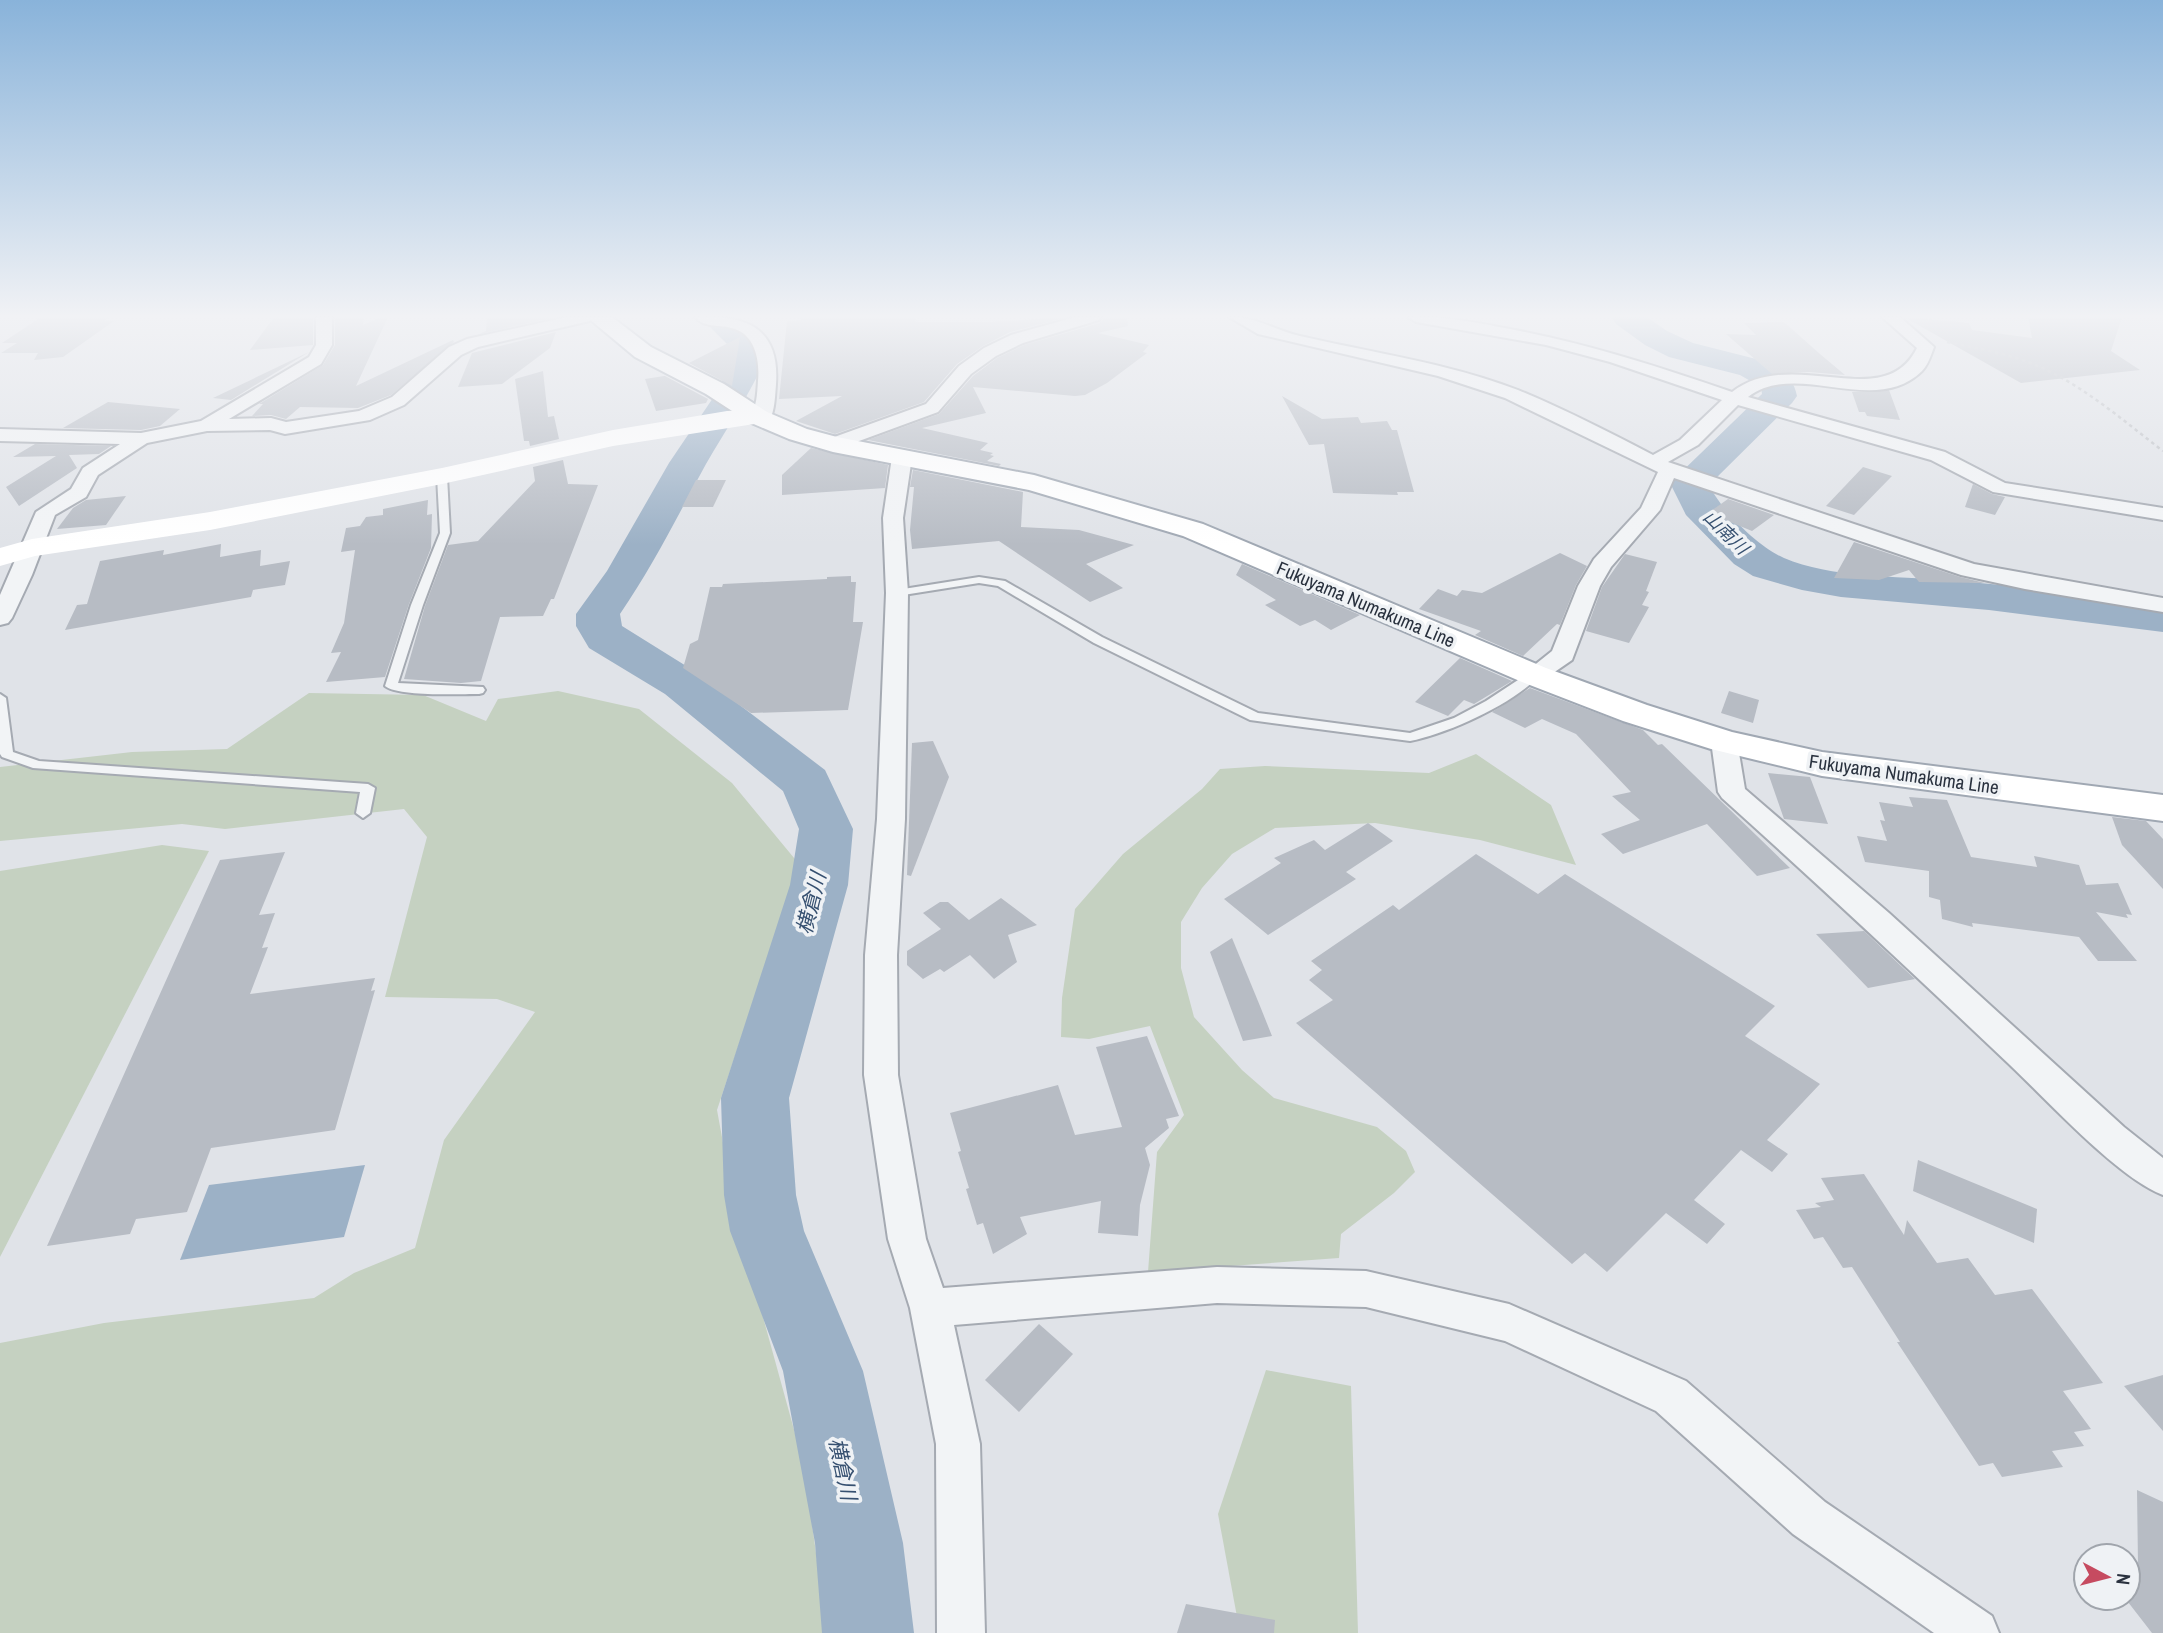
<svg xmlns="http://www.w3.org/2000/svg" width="2163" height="1633" viewBox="0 0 2163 1633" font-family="'Archivo Narrow','Noto Sans JP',sans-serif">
<rect width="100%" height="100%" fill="#e0e3e8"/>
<!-- green -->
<g fill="#c5d1c1">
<polygon points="558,691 639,709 732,783 799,864 717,1110 739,1230 804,1466 827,1633 0,1633 0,1343 104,1323 314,1298 354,1273 415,1248 444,1140 535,1012 497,999 385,997 427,837 404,809 225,829 182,824 0,841 0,767 132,752 227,749 309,693 423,695 486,721 498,699"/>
<polygon points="1476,754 1551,805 1576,865 1480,840 1375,823 1275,828 1232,854 1202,888 1181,922 1181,968 1194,1017 1242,1070 1274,1098 1377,1127 1406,1151 1415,1172 1394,1193 1341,1234 1339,1258 1148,1272 1157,1152 1184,1115 1150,1026 1089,1039 1061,1037 1062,998 1075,909 1123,854 1202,789 1220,769 1265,766 1429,773"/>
<polygon points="162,845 209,851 0,1257 0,871"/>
<polygon points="1266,1370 1351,1386 1358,1633 1240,1633 1218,1514"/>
</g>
<!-- water -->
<polygon fill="#9cb1c6" points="365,1165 344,1237 180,1260 209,1185"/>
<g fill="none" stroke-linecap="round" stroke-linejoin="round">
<!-- river -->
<g fill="#9cb1c6" fill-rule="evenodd">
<path d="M 700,317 L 734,317 L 757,338 L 767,356 C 750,394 727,428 706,464 C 678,515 653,566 620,614 L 622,626 L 699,674 L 825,770 L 853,829 L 848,885 L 789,1098 L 796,1195 L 804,1231 L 863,1371 L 903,1543 L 914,1633 L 822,1633 L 815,1543 L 783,1371 L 730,1231 L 724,1195 L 721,1098 L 790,885 L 799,829 L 783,791 L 665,694 L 589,648 L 576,626 L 576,614 L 607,571 L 669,463 L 717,392 L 735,356 L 732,349 Z"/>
<path d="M 1612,317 L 1647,317 L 1667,331 L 1693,343 L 1764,361 C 1782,368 1793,377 1797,396 L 1792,403 L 1709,485 C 1721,510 1758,547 1784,558 C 1830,578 1897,576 1947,580 C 2019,586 2091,596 2163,604 L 2163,632 L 1989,610 L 1841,597 L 1802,590 L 1753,576 L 1734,564 L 1686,515 L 1670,483 L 1762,394 L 1761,387 L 1740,375 L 1669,357 L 1645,345 L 1616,324 Z"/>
</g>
</g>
<!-- building -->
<g fill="#b7bcc4">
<polygon points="41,317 110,317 104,321 114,321 63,357 34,360 38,353 1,353 17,343 2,343"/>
<polygon points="274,317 313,317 313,345 250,350"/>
<polygon points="335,317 364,317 363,325 381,317 388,317 356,386 453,340 454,342 391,395 358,408 300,407 286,419 271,415 252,416 263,404 259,404 323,365 335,345"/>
<polygon points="487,317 556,317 479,334 486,331"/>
<polygon points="799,317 915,317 916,322 992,322 1067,317 1010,332 983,346 957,364 924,402 835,434 796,421 842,396 779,399 787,321 801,320"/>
<polygon points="1104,317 1127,317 1128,326 1098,333 1149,345 1143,352 1147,353 1107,383 1085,395 1075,396 973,387 986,413 922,428 988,443 980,450 993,453 990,455 994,456 987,461 1001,464 999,466 868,440 939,414 973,376 997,358 1024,345 1100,323"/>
<polygon points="1904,317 1969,323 1972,330 2032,338 2028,317 2122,317 2111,351 2140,370 2021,383"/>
<polygon points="1784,322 1820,354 1845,375 1809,372 1772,374 1726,334 1756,335 1744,323"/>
<polygon points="556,332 550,348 502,384 458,387 472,353"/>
<polygon points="740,337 732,386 689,363"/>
<polygon points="309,352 231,400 213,398"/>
<polygon points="543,371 548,417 554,416 559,439 530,446 529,441 524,441 515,379"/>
<polygon points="664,376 665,376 708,399 706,403 656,411 645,379"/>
<polygon points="1889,390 1900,420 1867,416 1865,412 1859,412 1852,392"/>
<polygon points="1282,396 1322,419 1358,417 1361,423 1387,421 1392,430 1397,430 1414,492 1397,492 1398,495 1333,493 1324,444 1309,445"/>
<polygon points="108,402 180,409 160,426 141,430 63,428"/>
<polygon points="35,444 111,446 99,454 69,455 77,468 19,506 6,487 56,456 13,457"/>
<polygon points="811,448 888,465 885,488 782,495 782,475"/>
<polygon points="563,460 568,484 598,485 554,599 551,599 543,616 500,617 481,681 461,683 404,679 425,606 448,545 478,541 535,481 533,467"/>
<polygon points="1863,467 1892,476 1854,515 1826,506"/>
<polygon points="913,470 1023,492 1021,527 1079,530 1134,545 1086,564 1123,588 1090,602 999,541 912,549 910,530 914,487 910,487"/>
<polygon points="696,480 726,480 713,507 682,507"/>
<polygon points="1973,484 1992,494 2005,497 1995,515 1965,507"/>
<polygon points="126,496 106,525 57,529 73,508 86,500"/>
<polygon points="1728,499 1774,515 1752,531 1708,513"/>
<polygon points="428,500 427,515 432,514 431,548 409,604 385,677 326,682 341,652 331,653 344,623 355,550 341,552 346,528 360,526 366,517 383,515 383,509"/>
<polygon points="1854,542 1960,577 1985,583 1919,582 1909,570 1879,580 1834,578"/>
<polygon points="221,544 220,557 261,550 260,566 290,561 285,585 253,590 251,597 65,630 77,605 87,604 100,561 164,550 163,555"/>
<polygon points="1560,553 1587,566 1576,585 1560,625 1557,624 1523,656 1475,635 1481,631 1419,609 1438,589 1457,596 1462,590 1482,593"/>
<polygon points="1625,554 1657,562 1646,591 1649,592 1642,605 1649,607 1629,643 1586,631 1602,587"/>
<polygon points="1242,564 1360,615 1331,630 1315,620 1300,626 1265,605 1276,600 1236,575"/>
<polygon points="851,576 851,582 856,582 853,622 863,622 848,710 751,713 683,668 690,644 698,640 710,587 722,587 723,584 827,579 827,577"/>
<polygon points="1460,658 1512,681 1474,704 1464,700 1448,716 1415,702"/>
<polygon points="1530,688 1643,730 1658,745 1662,744 1790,868 1757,876 1707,824 1623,854 1601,834 1640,820 1612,796 1631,792 1576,734 1542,719 1525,728 1492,712"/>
<polygon points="1729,691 1759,700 1753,723 1721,713"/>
<polygon points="933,741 949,777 911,876 907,875 912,743"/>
<polygon points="1768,773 1810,777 1828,824 1784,819"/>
<polygon points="1909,797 1947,800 1971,857 2037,867 2034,856 2079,865 2086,885 2118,883 2132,915 2126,914 2128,918 2096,912 2137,961 2098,961 2079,937 1972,923 1973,927 1942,919 1940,900 1929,897 1929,871 1865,862 1857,836 1887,841 1880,820 1885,821 1879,802 1913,807"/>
<polygon points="2112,817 2146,821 2163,839 2163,889 2122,845"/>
<polygon points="1368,823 1393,841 1346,872 1356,879 1268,935 1224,899 1281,863 1274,858 1314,840 1325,850"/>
<polygon points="285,852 259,915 275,913 262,948 268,947 250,994 375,978 371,991 375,990 335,1130 211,1148 187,1212 136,1219 130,1234 47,1246 220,860"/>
<polygon points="1476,854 1538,894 1565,874 1775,1006 1745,1036 1820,1084 1767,1140 1788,1154 1772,1172 1741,1150 1694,1200 1725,1224 1707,1244 1666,1213 1607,1272 1585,1253 1572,1264 1296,1023 1333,1000 1309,980 1322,970 1311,961 1393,905 1399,910"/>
<polygon points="1001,898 1037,925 1008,935 1017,962 994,979 970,955 944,972 940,969 923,979 907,965 907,951 941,929 923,913 940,902 948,902 969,920"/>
<polygon points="1864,931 1901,966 1915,979 1868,988 1816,934"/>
<polygon points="1232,938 1260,1006 1272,1036 1243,1041 1210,952"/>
<polygon points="1147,1036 1179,1116 1166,1119 1169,1128 1145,1148 1150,1165 1140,1205 1138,1236 1098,1233 1101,1201 1020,1217 1027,1234 993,1254 983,1223 977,1225 966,1189 969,1188 958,1152 961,1151 950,1113 1058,1085 1075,1135 1122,1127 1096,1047"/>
<polygon points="1918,1160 2037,1209 2034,1243 1913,1191"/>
<polygon points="1864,1174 1904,1235 1907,1220 1937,1263 1968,1258 1995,1295 2032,1289 2103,1383 2063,1391 2091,1429 2074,1432 2084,1446 2052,1451 2063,1467 2002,1477 1993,1463 1979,1466 1897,1342 1900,1342 1852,1267 1843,1268 1823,1237 1814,1239 1796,1210 1821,1207 1815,1203 1834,1200 1821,1178"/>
<polygon points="1039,1324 1073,1354 1019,1412 985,1380"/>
<polygon points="2163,1375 2163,1431 2124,1386"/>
<polygon points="2137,1490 2163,1502 2163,1633 2152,1633 2128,1602 2128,1567 2138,1564"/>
<polygon points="1186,1604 1275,1620 1274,1633 1177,1633"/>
</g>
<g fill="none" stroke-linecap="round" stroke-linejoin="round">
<defs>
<g id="lane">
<path d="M 442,473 L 447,476 L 450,533 L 423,605 L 398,683 L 483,687 L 485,690 L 483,693 L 479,694 C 459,694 399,697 385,686 L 411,605 L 440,533 L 437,476 Z"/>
<path d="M 979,577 L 1005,581 L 1102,637 L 1258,713 L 1410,733 L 1454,718 L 1486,701 L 1530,672 L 1538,672 L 1540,675 C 1513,704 1449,733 1410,741 L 1250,720 L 1094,643 L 998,586 L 979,583 L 897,596 L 891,593 L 897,590 Z"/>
<polygon points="0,694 6,698 13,752 39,761 368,784 375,788 370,813 363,818 356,813 360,792 33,768 2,757 0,754"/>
</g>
<g id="street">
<polygon points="316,317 332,317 332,345 321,364 229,419 271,418 286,422 359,411 392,397 449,347 467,339 567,317 596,317 594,320 478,347 461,355 404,405 370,420 285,434 270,430 207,431 147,443 98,475 86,497 55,515 32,575 12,618 8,623 0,625 0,595 36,512 71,489 83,468 120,444 0,441 0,429 141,433 201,421 309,357 316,345"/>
<path d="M 695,317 C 744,315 780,326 776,384 C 775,396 775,411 769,421 L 758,423 L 749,417 C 757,408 757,394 758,381 C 760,360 755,333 731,328 C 718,324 704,328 695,317 Z"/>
<polygon points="1076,317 1101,317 1099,320 1023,343 996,356 971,374 938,412 840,448 833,450 823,444 826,440 926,404 959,366 984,348 1011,335"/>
<path d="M 1229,317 C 1254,316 1275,330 1300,336 C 1373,353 1448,363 1518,390 C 1564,409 1609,432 1653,455 L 1680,440 L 1722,400 L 1610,362 L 1546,345 L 1416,322 L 1408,317 C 1439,316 1468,321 1499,327 C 1579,341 1654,365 1732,392 C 1793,345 1884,415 1917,348 L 1882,317 L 1900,317 L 1934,347 C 1931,355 1928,365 1922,371 C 1874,418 1798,359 1748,397 L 1945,452 L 2005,483 L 2163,508 L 2163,520 L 1993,492 L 1931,460 L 1738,405 L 1698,445 L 1668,462 L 1974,564 L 2163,598 L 2163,612 L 2025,589 L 1961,575 L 1674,478 L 1660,510 L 1611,567 L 1600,586 L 1572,660 L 1543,680 L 1534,682 L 1525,680 L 1522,675 L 1552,651 L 1578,586 L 1594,559 L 1641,508 L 1658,472 L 1505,398 L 1438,376 L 1258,334 Z"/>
<polygon points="902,451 912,457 903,518 908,593 905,819 897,955 898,1075 926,1239 943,1288 1217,1267 1366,1271 1509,1304 1686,1381 1825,1502 1992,1616 1999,1633 1934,1633 1793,1534 1656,1411 1505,1341 1366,1307 1217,1303 954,1325 980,1444 985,1633 937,1633 936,1444 910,1308 888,1239 864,1075 865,955 877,819 886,593 883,518 892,457"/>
<path d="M 1724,733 L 1733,735 L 1737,741 L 1745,789 L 1889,913 L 2124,1127 L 2163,1158 L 2163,1195 C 2119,1179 2047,1100 2010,1065 C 1915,975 1820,886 1722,798 L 1718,792 L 1711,741 L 1715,735 Z"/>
</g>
<polygon id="primary" points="587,317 612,317 651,347 724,384 767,412 807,429 837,437 1034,475 1203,524 1546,668 1647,705 1732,732 1822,752 2163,795 2163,821 1822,776 1711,749 1623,721 1522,682 1183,536 1029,490 833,452 789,439 749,422 706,394 635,357"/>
</defs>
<!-- lane casing -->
<use href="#lane" stroke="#a5aab2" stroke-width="4"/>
<!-- street casing -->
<use href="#street" stroke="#a5aab2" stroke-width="4"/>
<!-- primary casing -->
<use href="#primary" stroke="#a0a8b3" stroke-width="4"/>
<!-- path -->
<path stroke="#bec1c6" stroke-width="2.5" stroke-dasharray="3.5 3.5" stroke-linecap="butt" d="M 1947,342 C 1970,347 1994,351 2016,358 C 2072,375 2117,416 2163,451"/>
<!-- lane -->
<use href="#lane" fill="#f2f4f6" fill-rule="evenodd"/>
<!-- street -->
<use href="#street" fill="#f2f4f6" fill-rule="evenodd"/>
<!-- secondary -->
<polygon fill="#fff" fill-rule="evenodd" points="758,409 767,412 771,417 767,422 613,446 442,484 210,530 35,556 0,566 0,548 32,539 210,512 442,468 613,430 727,411"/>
<!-- primary -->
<use href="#primary" fill="#fff" fill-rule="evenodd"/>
</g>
<!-- sky -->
<linearGradient id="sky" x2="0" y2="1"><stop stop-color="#89b3da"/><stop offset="0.58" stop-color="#f1f2f5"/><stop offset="1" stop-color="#f1f2f5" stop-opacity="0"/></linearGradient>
<rect width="2163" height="545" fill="url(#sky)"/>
<g text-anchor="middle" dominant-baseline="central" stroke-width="7" stroke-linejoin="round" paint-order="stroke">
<!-- far-water labels -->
<g font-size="18" font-style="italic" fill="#365070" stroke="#eff2f5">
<text transform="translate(1726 532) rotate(44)">山南川</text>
</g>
<!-- street labels -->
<g font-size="19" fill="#29313e" stroke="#eff2f5">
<text transform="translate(1366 604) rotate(23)">Fukuyama Numakuma Line</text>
<text transform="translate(1904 774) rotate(8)">Fukuyama Numakuma Line</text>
</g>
<!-- water labels -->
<g font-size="21" font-style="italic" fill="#365070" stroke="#eff2f5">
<text transform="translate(811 903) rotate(-76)">横倉川</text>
<text transform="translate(843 1469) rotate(78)">横倉川</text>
</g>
</g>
<!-- north arrow -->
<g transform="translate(2107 1577) rotate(97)"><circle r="33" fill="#eff2f5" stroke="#a0a5ac" stroke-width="2"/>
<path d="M0-5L12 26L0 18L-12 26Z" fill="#c64b60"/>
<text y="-10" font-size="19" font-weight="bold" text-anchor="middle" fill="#29313e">N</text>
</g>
</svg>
